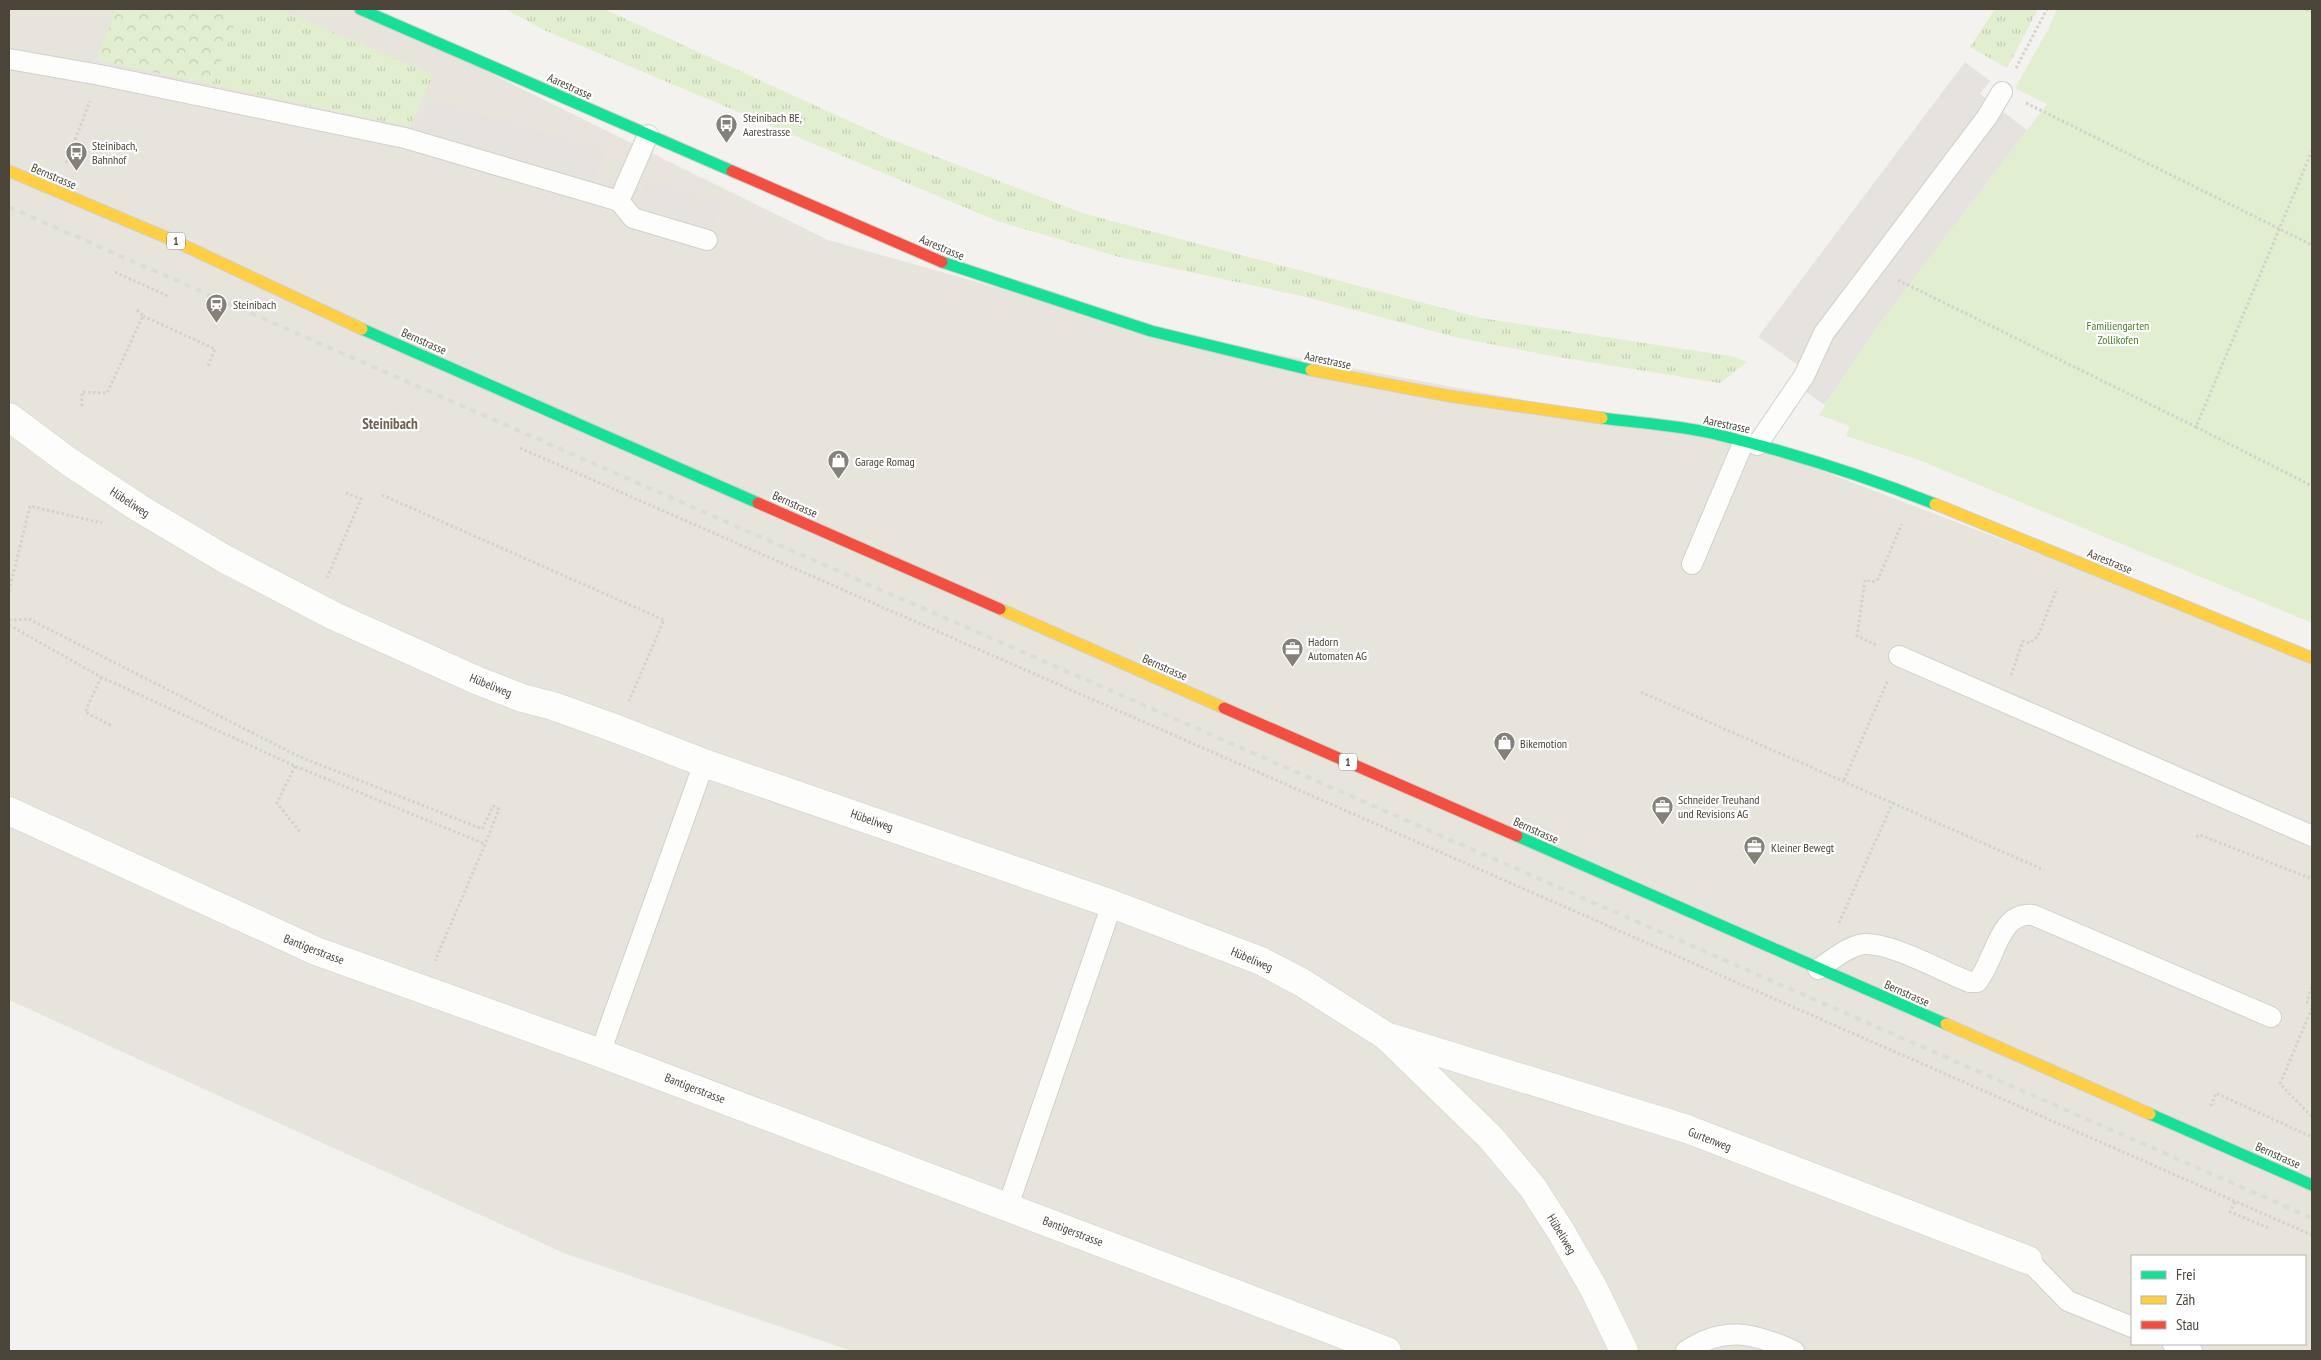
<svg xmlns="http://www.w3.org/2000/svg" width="2321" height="1360" viewBox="0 0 2321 1360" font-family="'PT Sans Narrow',sans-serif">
<defs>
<pattern id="grass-tufts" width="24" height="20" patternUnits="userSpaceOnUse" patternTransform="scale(1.25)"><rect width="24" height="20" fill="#e1eecf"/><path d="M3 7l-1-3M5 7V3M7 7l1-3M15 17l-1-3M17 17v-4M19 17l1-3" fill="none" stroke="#c3cdb2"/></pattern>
<pattern id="forest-crowns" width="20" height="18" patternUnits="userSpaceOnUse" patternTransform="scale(1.25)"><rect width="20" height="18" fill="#e1eecf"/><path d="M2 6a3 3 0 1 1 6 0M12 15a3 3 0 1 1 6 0" fill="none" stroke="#c3cdb2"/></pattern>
</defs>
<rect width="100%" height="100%" fill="#f4f2ee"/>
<!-- residential -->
<path fill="#e7e4dc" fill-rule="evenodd" d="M 9,9 L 360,9 L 828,240 L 1151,331 L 1744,441 L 2312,658 L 2312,1351 L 852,1351 L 566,1254 L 9,1000 ZM 2132,1256 L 2305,1256 L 2305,1344 L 2132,1344 Z"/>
<!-- grass -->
<g fill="url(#grass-tufts)">
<polygon points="116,9 279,9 433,75 410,127 97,60"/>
<polygon points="505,9 604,9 880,135 1085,214 1481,318 1736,357 1747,362 1720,383 1558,357 1459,338 1302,296 1119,257 997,221 546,31"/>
<polygon points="1995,9 2038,9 2007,68 1970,47"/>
</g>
<!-- forest -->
<polygon fill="url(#forest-crowns)" points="116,9 241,9 212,85 97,60"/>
<!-- garden -->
<polygon fill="#e1eecf" points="2057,9 2312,9 2312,623 1919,460 1846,436 1850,426 1819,415 1878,326 2047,104 2015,88 2048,30"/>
<!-- parking -->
<g fill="#e6e3df">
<polygon points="1965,62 1990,81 1980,94 2027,130 1878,326 1825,405 1803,390 1814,376 1758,337"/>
<polygon points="430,100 605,151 593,179 415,129"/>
<polygon points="646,180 720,203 713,228 638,204"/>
</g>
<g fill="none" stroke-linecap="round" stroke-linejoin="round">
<defs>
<g id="lane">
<polyline points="9,59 100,75 405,138 619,201 648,135"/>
<polyline points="619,201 633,218 707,240"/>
<polyline points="1757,445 1804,376 1824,333 1987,117 2002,92"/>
<polyline points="1692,564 1744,441"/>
<polyline points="1899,656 2312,836"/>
<path d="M 1818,969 C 1831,961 1849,945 1865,944 C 1892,943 1943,972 1970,982 L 1977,982 C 1995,962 1998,911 2033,915 L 2271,1017"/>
<polyline points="600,1053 704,763"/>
<polyline points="1008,1206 1112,904"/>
<polyline points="2028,1260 2068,1301 2132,1327"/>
<polyline points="2173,1344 2192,1351"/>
<path d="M 1686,1351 C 1724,1325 1754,1333 1794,1351"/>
</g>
<g id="street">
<polyline points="9,417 68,461 139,508 223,558 334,616 476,680 522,698 553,706 617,729 704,763 1112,904 1261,961 1301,982 1386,1036 1491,1138 1533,1188 1560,1230 1593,1287 1624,1351"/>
<polyline points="9,811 316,951 600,1053 1387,1351"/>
<polyline points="1392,1038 1687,1129 2028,1260"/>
</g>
<g id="fast">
<polyline points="360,9 732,171"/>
<polyline points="942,262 1151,331 1311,370"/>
<polyline points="362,329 758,503"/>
<path d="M 1602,418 C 1638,423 1675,425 1711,433 C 1787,451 1862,475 1935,504"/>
<polyline points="1517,836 1946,1024"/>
<polyline points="2150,1114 2312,1185"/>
</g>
<g id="slow">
<polyline points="9,171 170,239 362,329"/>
<polyline points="1311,370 1449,396 1602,418"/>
<polyline points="1935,504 2312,658"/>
<polyline points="1000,609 1224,708"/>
<polyline points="1946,1024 2150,1114"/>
</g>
<g id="jam">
<polyline points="732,171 942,262"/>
<polyline points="758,503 1000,609"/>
<polyline points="1224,708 1517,836"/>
</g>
</defs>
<!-- lane casing -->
<use href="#lane" stroke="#d2d0cb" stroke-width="22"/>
<!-- street casing -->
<use href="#street" stroke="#d2d0cb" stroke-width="29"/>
<!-- fast casing -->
<use href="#fast" stroke="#d3cfc5" stroke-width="13"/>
<!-- slow casing -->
<use href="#slow" stroke="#d3cfc5" stroke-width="13"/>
<!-- jam casing -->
<use href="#jam" stroke="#d3cfc5" stroke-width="13"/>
<!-- path -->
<g stroke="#d3d2cc" stroke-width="3" stroke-dasharray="2.5 2.5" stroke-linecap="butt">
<polyline points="2306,9 2312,12"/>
<polyline points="2016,68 2047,9"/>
<polyline points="2026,103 2312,245"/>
<polyline points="66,163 90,101"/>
<polyline points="115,272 170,297"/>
<polyline points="1898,280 2196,427 2312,151"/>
<polyline points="143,316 215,349 208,366"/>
<polyline points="82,406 82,392 107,393 143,316 137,310"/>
<polyline points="2196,427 2312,486"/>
<polyline points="520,448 2312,1235"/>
<polyline points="382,495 664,620 629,701"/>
<polyline points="327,578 361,499 346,493"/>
<polyline points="9,591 30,506 102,523"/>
<polyline points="9,620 29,619 298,756 472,825 482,829 493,806 499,809 485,844"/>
<polyline points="9,625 101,677 295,766 485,844 435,961"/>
<polyline points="1876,645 1857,636 1865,580 1872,582 1878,579 1902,524"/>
<polyline points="2011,675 2023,641 2030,643 2038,636 2057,588"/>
<polyline points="101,677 85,712 112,726"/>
<polyline points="1641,692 2044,870"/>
<polyline points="295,766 277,803 300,832"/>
<polyline points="1844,780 1888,680"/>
<polyline points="2196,837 2200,835 2312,879"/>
<polyline points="1839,923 1893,802"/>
<polyline points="2312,987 2307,1002 2312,1005"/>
<polyline points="2312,1008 2280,1084 2312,1117"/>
<polyline points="2211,1106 2216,1093 2312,1137"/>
<polyline points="2235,1202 2230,1212 2269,1228"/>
</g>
<!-- lane -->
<use href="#lane" stroke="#fdfdfc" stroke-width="20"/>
<!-- street -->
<use href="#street" stroke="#fdfdfc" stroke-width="28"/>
<!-- fast -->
<use href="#fast" stroke="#16e098" stroke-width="11"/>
<!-- slow -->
<use href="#slow" stroke="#ffcf43" stroke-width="11"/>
<!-- jam -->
<use href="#jam" stroke="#f24e42" stroke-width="11"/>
<!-- rail -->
<polyline stroke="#dbdbda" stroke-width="4" stroke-dasharray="6 6" stroke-linecap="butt" points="9,207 2312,1218"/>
</g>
<!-- icons -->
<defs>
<symbol id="bus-pin" viewBox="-11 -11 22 30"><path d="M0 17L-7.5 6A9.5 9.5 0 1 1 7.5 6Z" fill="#868178" stroke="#fff"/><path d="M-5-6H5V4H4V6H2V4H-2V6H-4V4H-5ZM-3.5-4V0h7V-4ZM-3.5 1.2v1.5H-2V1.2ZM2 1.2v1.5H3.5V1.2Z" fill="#fff"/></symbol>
<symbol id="station-pin" viewBox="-11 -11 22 30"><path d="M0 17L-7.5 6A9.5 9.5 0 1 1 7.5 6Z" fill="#868178" stroke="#fff"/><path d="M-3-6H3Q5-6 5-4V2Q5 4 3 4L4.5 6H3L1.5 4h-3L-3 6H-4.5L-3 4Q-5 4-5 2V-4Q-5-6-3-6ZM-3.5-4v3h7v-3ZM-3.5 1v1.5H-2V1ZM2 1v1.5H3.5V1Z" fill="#fff"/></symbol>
<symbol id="shop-pin" viewBox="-11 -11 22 30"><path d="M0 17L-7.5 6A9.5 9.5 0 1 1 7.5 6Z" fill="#868178" stroke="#fff"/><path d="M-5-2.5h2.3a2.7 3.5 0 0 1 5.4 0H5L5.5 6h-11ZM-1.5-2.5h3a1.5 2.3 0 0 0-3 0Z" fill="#fff"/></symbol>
<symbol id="office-pin" viewBox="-11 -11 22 30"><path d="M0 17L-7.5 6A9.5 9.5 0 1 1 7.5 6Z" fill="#868178" stroke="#fff"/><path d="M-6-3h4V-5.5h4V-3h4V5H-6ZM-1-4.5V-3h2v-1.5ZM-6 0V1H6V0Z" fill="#fff"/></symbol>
</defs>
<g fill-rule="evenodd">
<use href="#bus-pin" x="714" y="112" width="25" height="34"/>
<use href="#bus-pin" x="64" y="140" width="25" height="34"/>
<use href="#station-pin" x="204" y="292" width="25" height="34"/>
<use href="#shop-pin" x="826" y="448" width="25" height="34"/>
<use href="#office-pin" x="1280" y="636" width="25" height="34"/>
<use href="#shop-pin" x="1492" y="730" width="25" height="34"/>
<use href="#office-pin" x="1650" y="794" width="25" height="34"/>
<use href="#office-pin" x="1742" y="834" width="25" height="34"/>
</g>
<g text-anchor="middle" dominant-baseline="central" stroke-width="4.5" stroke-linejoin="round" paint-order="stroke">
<!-- shield labels -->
<g fill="#fff" stroke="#817c74" stroke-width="1">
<rect x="167" y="232.5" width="18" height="17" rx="4"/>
<rect x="1339" y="753.5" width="18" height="17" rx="4"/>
</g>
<g font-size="11" font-weight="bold" fill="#4b4439">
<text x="176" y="241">1</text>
<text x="1348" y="762">1</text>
</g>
<!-- street labels -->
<g font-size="12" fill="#4b4439" stroke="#fff">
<text transform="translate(570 86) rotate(24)">Aarestrasse</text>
<text transform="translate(54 176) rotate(23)">Bernstrasse</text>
<text transform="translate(942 247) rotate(23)">Aarestrasse</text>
<text transform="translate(424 341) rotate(24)">Bernstrasse</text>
<text transform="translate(1328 360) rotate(12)">Aarestrasse</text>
<text transform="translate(1727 424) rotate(12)">Aarestrasse</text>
<text transform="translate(130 502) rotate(33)">Hübeliweg</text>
<text transform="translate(795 504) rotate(24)">Bernstrasse</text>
<text transform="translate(2110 561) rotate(22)">Aarestrasse</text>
<text transform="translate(1165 667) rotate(24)">Bernstrasse</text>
<text transform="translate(491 685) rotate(22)">Hübeliweg</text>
<text transform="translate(872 820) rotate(19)">Hübeliweg</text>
<text transform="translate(1536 830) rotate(24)">Bernstrasse</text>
<text transform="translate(314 949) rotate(21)">Bantigerstrasse</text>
<text transform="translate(1252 959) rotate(23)">Hübeliweg</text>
<text transform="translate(1907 993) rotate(24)">Bernstrasse</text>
<text transform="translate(695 1088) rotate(21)">Bantigerstrasse</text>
<text transform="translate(1710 1139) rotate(21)">Gurtenweg</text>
<text transform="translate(2278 1155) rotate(24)">Bernstrasse</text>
<text transform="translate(1073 1231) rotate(21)">Bantigerstrasse</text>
<text transform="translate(1562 1234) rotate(59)">Hübeliweg</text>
</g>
<!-- poi labels -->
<g font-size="12" fill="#4b4439" stroke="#fff" text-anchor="start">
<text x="743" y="117">Steinibach BE,<tspan x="743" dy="14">Aarestrasse</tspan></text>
<text x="92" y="145">Steinibach,<tspan x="92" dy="14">Bahnhof</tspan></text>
<text x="233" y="304">Steinibach</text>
<text x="855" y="461">Garage Romag</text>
<text x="1308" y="641">Hadorn<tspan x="1308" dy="14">Automaten AG</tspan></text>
<text x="1520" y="743">Bikemotion</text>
<text x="1678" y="799">Schneider Treuhand<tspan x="1678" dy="14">und Revisions AG</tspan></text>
<text x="1771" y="847">Kleiner Bewegt</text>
</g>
<!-- park labels -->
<g font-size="12" fill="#4a7f2a" stroke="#fff">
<text x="2118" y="325">Familiengarten<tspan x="2118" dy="14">Zollikofen</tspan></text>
</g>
<!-- quarter labels -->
<g font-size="15" font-weight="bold" fill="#6e6250" stroke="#fff">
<text x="390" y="423">Steinibach</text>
</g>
</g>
<!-- border -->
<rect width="2321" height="1360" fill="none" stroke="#4b4439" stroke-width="20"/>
<!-- legend -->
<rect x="2131" y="1255" width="175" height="90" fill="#ffffff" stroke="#b7b4b0"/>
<rect x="2141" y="1271" width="25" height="8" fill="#16e098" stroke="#b7b4b0"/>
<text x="2176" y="1280" font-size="15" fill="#4b4439">Frei</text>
<rect x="2141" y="1296" width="25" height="8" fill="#ffcf43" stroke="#b7b4b0"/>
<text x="2176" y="1305" font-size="15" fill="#4b4439">Zäh</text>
<rect x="2141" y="1321" width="25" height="8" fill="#f24e42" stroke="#b7b4b0"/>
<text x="2176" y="1330" font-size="15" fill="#4b4439">Stau</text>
</svg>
